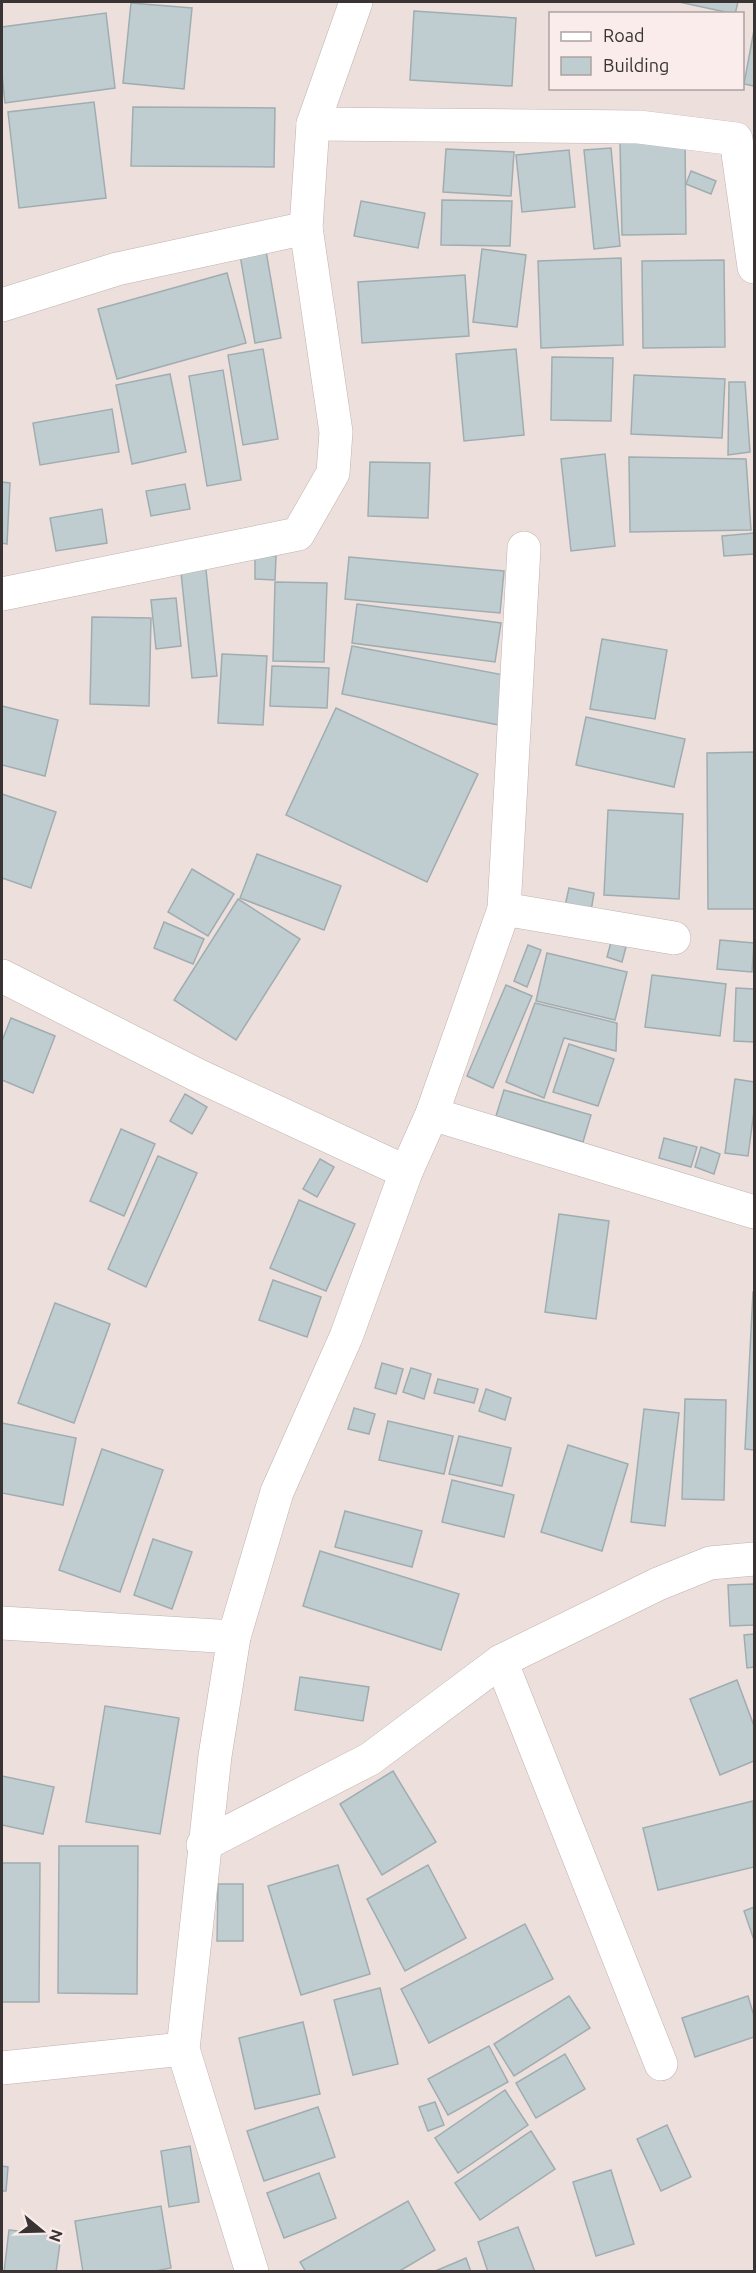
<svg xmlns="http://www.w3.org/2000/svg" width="756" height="2273" viewBox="0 0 756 2273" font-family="Ubuntu,sans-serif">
<rect width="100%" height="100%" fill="#ecdfdc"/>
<!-- building -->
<g fill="#c0cdd0" stroke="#a0adb0" stroke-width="1.5">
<polygon points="679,2 738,2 735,14"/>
<polygon points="131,3 192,8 184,89 123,83"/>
<polygon points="414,11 516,18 512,86 410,80"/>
<polygon points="106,13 115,88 5,103 2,74 2,27"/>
<polygon points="754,30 754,86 744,84"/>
<polygon points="94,102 106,198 19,208 8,112"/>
<polygon points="133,107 275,108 274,167 131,166"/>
<polygon points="685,142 686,234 622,235 620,143"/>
<polygon points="611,148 620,246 594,249 584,150"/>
<polygon points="446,149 514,152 511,196 443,192"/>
<polygon points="569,150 575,207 522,212 516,155"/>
<polygon points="691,171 716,181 711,194 686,184"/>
<polygon points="442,200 512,201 510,246 441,245"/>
<polygon points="361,201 425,213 418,248 354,236"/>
<polygon points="482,249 526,255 517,327 473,322"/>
<polygon points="266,251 281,338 255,343 240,255"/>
<polygon points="621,258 623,345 541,348 538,261"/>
<polygon points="724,260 725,347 643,348 642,261"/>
<polygon points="227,273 246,343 117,379 98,309"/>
<polygon points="465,275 469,336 362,343 358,282"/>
<polygon points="263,349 278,439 243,445 228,355"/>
<polygon points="516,349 524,435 464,441 456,354"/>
<polygon points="552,357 613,358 611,421 551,420"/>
<polygon points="223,370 241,480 207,486 189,376"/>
<polygon points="170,374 186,452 132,464 116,385"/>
<polygon points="634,375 725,379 722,438 631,434"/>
<polygon points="729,382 745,382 750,452 728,455"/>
<polygon points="112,409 119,452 40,465 33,423"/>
<polygon points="605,454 615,546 571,551 561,459"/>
<polygon points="629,457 746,459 751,530 630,532"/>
<polygon points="370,462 430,463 428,518 368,516"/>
<polygon points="2,482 10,483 7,544 2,543"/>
<polygon points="185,484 190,509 151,516 146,491"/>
<polygon points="102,509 107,543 56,551 50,518"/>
<polygon points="754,533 754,554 724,556 722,536"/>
<polygon points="255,555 276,556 275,580 255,579"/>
<polygon points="349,557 504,571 500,613 345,599"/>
<polygon points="205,560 217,676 192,678 180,563"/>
<polygon points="275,582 327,583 324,662 273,661"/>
<polygon points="176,598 181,646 156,649 151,600"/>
<polygon points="357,604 501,623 495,662 352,643"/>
<polygon points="92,617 151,618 149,706 90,704"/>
<polygon points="602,639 667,650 655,719 590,709"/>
<polygon points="352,646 509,676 499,725 342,694"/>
<polygon points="222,654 267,656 263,725 218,723"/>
<polygon points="272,666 329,668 327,708 270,706"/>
<polygon points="2,706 58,720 45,776 2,765"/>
<polygon points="336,708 478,774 427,882 286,815"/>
<polygon points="586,717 685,739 674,787 576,765"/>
<polygon points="754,752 754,909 708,909 707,753"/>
<polygon points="2,794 56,812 31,888 2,878"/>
<polygon points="608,810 683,814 679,899 604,895"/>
<polygon points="257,854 341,886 324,930 240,898"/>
<polygon points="192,869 234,894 208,936 168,912"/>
<polygon points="569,888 594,893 591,911 565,906"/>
<polygon points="238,899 300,939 236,1040 174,1000"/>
<polygon points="164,922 204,939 193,964 154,948"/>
<polygon points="720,940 754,943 752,972 717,969"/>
<polygon points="611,942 626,947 622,962 607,957"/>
<polygon points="528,945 541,950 527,987 514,981"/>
<polygon points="547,953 627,972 615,1020 536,1001"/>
<polygon points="652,975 726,984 720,1036 645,1027"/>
<polygon points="506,985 532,996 493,1088 467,1076"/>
<polygon points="736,988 754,989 754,1042 734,1041"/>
<polygon points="535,1003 617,1023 616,1051 564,1038 544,1098 506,1082"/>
<polygon points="11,1018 55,1036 33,1093 2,1080 2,1041"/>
<polygon points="569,1044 614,1059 598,1106 553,1092"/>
<polygon points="735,1079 754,1082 754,1111 748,1156 725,1153"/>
<polygon points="504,1090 591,1115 583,1142 496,1116"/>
<polygon points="185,1094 207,1107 192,1134 170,1121"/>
<polygon points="121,1129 155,1144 124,1216 90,1201"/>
<polygon points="664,1138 697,1147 691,1167 659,1158"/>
<polygon points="701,1147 720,1154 714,1174 695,1167"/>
<polygon points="158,1156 197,1173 146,1287 108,1269"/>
<polygon points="320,1159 334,1167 317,1197 303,1189"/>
<polygon points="299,1200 355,1224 326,1291 270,1268"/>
<polygon points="559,1214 609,1221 596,1319 545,1312"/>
<polygon points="273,1280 321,1297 307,1337 259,1320"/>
<polygon points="753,1292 754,1292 754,1450 745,1449"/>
<polygon points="55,1303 110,1324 74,1423 18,1403"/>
<polygon points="382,1363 403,1369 396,1394 375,1388"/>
<polygon points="411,1368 431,1374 424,1399 403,1392"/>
<polygon points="438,1379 478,1389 474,1403 434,1393"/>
<polygon points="486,1389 511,1398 505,1420 479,1411"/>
<polygon points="685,1399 726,1400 724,1500 682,1499"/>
<polygon points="354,1408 375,1414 369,1434 348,1429"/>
<polygon points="644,1409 679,1413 665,1526 631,1522"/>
<polygon points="388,1421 453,1436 444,1474 379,1460"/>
<polygon points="2,1423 76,1438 63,1505 2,1493"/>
<polygon points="459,1436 511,1448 502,1486 449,1474"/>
<polygon points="568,1445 628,1464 602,1551 541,1532"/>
<polygon points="102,1449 163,1470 120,1592 59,1570"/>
<polygon points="452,1480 514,1495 504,1537 442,1522"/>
<polygon points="345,1511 422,1531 412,1567 335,1547"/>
<polygon points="153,1539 192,1552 172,1609 134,1595"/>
<polygon points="320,1551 459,1594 441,1650 303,1606"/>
<polygon points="754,1584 754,1625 730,1626 728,1585"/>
<polygon points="754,1634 754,1667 747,1668 744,1635"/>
<polygon points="300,1677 369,1687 363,1721 295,1710"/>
<polygon points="737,1680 754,1726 754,1761 720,1775 690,1699"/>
<polygon points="105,1706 179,1718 160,1834 86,1822"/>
<polygon points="393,1771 436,1842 382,1875 340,1804"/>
<polygon points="2,1776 54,1787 43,1834 2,1825"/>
<polygon points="753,1801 754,1867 658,1890 643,1828"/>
<polygon points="59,1846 138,1846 137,1994 58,1993"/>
<polygon points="2,1863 40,1863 39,2002 2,2002"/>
<polygon points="338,1865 370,1974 301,1995 268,1886"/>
<polygon points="428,1865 466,1938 405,1971 367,1899"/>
<polygon points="218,1884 243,1884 243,1941 217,1941"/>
<polygon points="754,1907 754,1940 744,1911"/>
<polygon points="525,1924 553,1979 429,2043 401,1989"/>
<polygon points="380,1988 398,2064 353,2075 334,2000"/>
<polygon points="569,1996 590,2028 514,2076 494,2044"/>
<polygon points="748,1996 754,2016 754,2037 695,2057 682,2018"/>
<polygon points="303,2022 320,2094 255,2109 239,2038"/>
<polygon points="489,2046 508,2082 448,2115 428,2079"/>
<polygon points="565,2054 585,2089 536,2118 516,2083"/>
<polygon points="505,2090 528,2125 458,2173 435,2138"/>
<polygon points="435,2102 444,2125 428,2131 419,2107"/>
<polygon points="318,2107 335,2157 264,2181 247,2131"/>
<polygon points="667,2125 691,2177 661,2191 637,2139"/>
<polygon points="531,2131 555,2169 480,2220 455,2183"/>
<polygon points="190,2146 199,2202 169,2207 161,2151"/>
<polygon points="2,2166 8,2167 6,2191 2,2191"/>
<polygon points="611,2170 634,2244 596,2256 573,2182"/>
<polygon points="319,2173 336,2218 284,2238 267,2193"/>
<polygon points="408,2201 435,2250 398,2272 306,2272 300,2262"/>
<polygon points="161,2206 171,2268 150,2272 83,2272 75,2221"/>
<polygon points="518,2227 535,2272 488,2272 478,2242"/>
<polygon points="9,2230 61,2236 56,2272 4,2272"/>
<polygon points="466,2258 471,2272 433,2272"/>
</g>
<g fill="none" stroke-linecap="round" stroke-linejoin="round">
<defs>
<g id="minor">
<polyline points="313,124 639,127 736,139 754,267"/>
<polyline points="2,305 117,269 306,228"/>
<polyline points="2,594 298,534 333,473 336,432 306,228 313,124 356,2"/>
<polyline points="504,909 674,938"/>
<polyline points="2,976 197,1075 406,1172"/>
<polyline points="432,1114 754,1212"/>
<polyline points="2,1623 234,1637"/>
<polyline points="501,1661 661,2064"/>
<polyline points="203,1845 370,1759 501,1661 658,1584 710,1563 754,1559"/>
<polyline points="2,2068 183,2049"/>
<polyline points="252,2272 183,2049 215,1756 234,1637 277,1492 346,1337 406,1172 432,1114 504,909 524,548"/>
</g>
</defs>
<!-- minor casing -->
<use href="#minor" stroke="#bfb2b0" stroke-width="34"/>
<!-- minor -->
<use href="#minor" stroke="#fff" stroke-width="33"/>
</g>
<!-- border -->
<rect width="756" height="2273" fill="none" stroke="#393433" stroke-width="6"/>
<!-- legend -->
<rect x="549" y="12" width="195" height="78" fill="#f9ecea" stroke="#aca2a1" stroke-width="1.5"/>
<rect x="561" y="32" width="30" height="9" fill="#ffffff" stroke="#aca2a1" stroke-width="1.5"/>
<text x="603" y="42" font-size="18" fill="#393433">Road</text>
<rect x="561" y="57" width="30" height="18" fill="#c0cdd0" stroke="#aca2a1" stroke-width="1.5"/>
<text x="603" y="72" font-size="18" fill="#393433">Building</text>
<!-- north arrow -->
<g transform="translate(42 2231) rotate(109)" stroke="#f9ecea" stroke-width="4.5" paint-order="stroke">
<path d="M0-4.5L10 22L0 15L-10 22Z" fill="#393433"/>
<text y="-9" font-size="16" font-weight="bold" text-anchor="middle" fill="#393433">N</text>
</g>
</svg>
